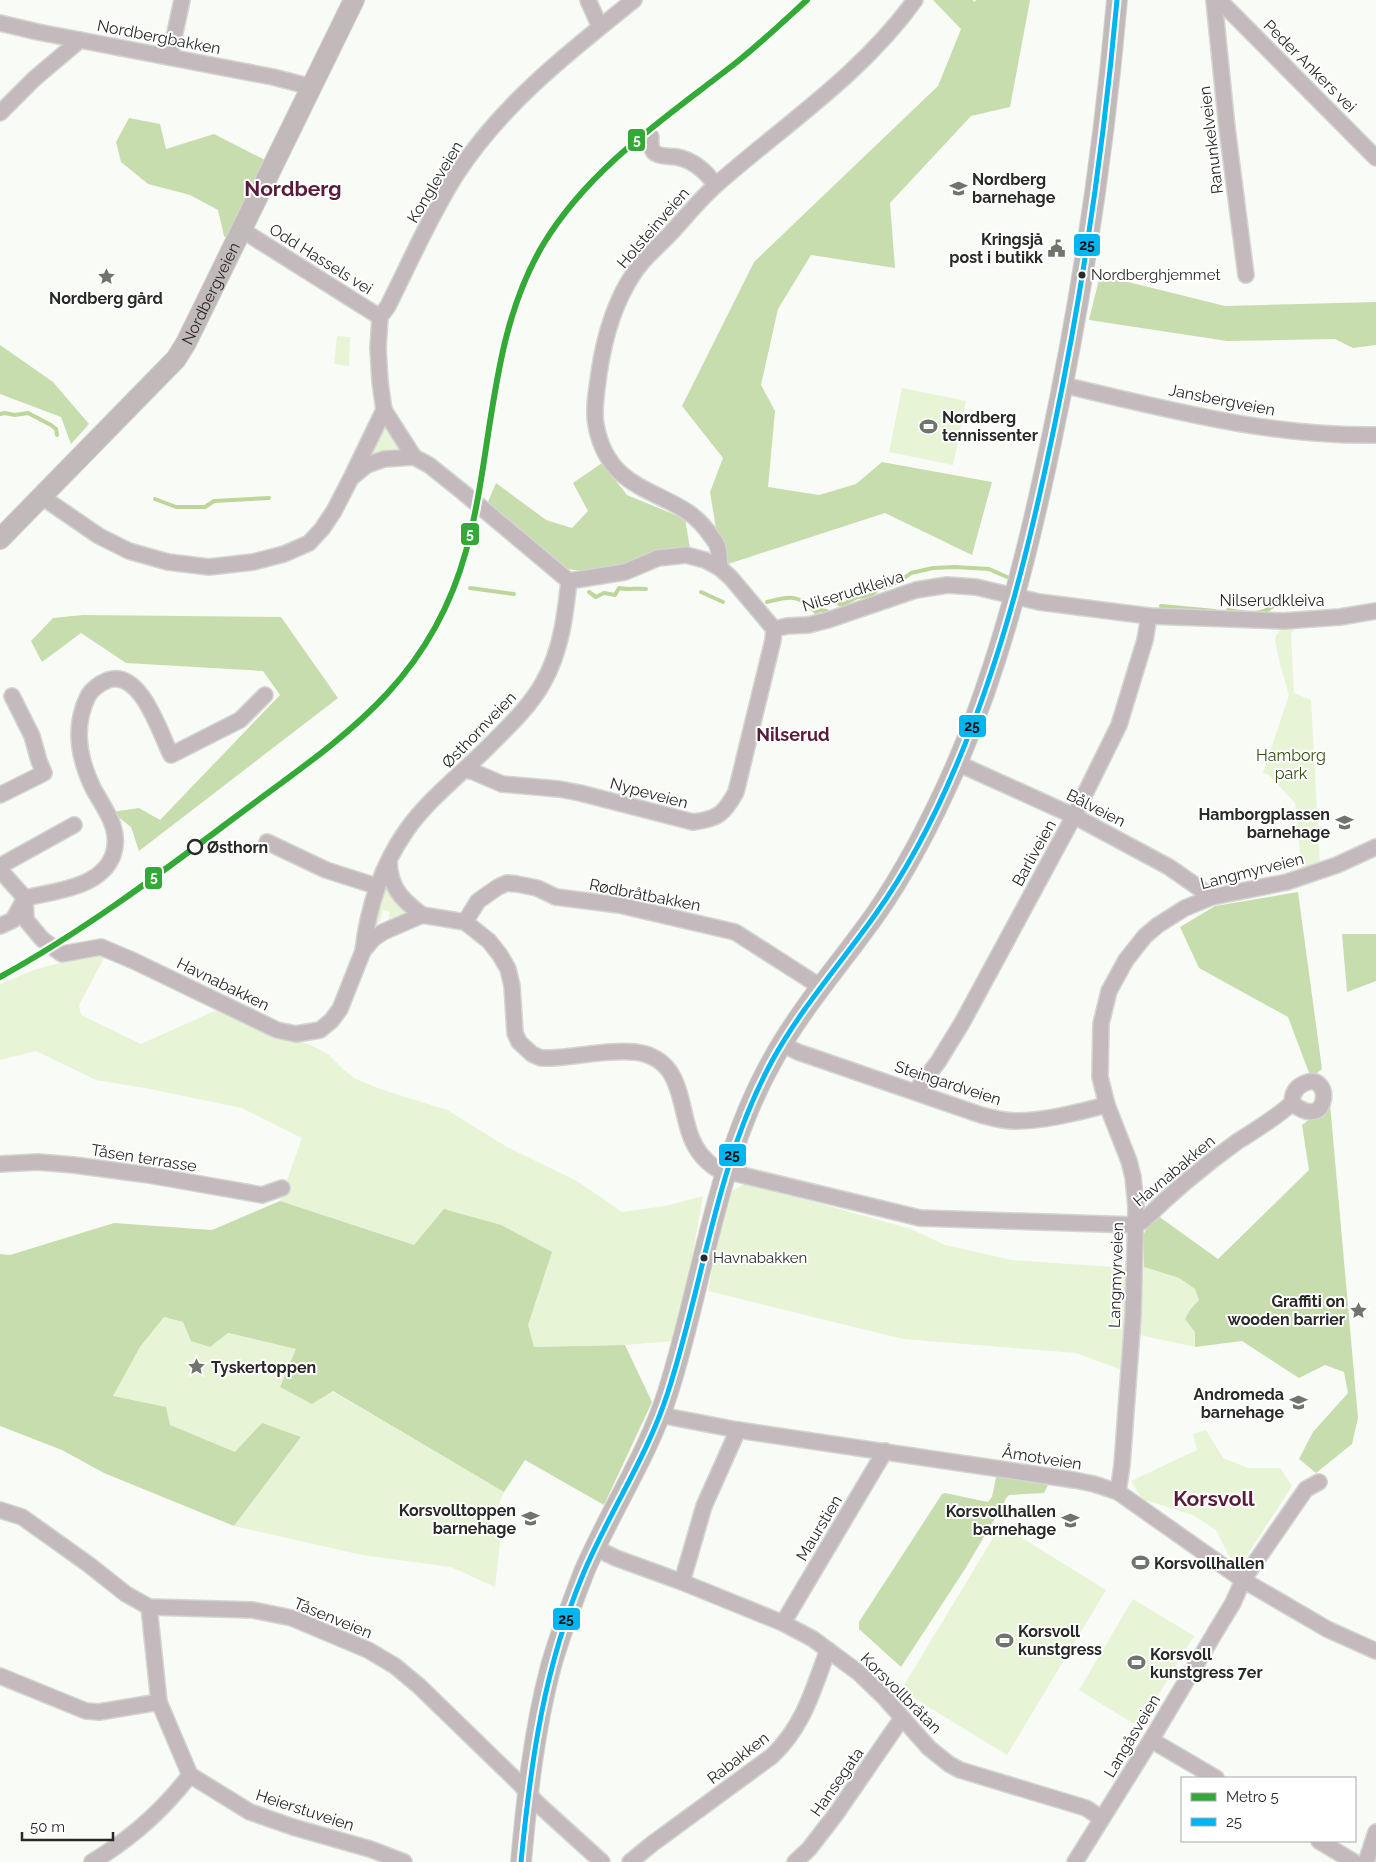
<svg xmlns="http://www.w3.org/2000/svg" width="1376" height="1862" viewBox="0 0 1376 1862" font-family="Raleway,sans-serif">
<rect width="100%" height="100%" fill="#f9fbf6"/>
<!-- green -->
<g fill="#e7f4d6">
<polygon points="337,336 350,337 349,366 334,364"/>
<polygon points="902,388 966,401 953,465 889,452"/>
<polygon points="384,426 388,427 402,449 388,450 370,455"/>
<polygon points="1282,628 1296,628 1291,633 1294,693 1311,700 1320,866 1302,872 1295,803 1269,775 1263,773 1289,695 1280,664 1275,641 1276,635"/>
<polygon points="385,883 408,912 406,915 387,924 390,912 383,910 379,923 376,926 373,923"/>
<polygon points="94,954 104,958 79,1005 81,1015 141,1044 217,1010 313,1046 329,1055 344,1070 356,1079 380,1089 447,1110 507,1147 577,1181 622,1212 666,1206 703,1196 682,1313 674,1341 625,1345 534,1347 527,1325 551,1252 414,1246 280,1201 302,1138 242,1108 145,1088 96,1080 36,1051 0,1060 0,984 34,970"/>
<polygon points="746,1183 911,1229 945,1245 1012,1260 1127,1268 1126,1334 1122,1370 1076,1353 903,1339 708,1291 723,1212 732,1191"/>
<polygon points="1144,1267 1179,1278 1195,1289 1199,1300 1190,1310 1195,1332 1195,1347 1140,1335"/>
<polygon points="164,1317 183,1322 191,1341 227,1333 297,1349 280,1386 332,1391 504,1492 490,1525 500,1542 495,1587 451,1567 362,1555 234,1526 301,1437 235,1453 170,1425 113,1396 140,1347"/>
<polygon points="1206,1430 1223,1458 1248,1468 1280,1468 1292,1486 1246,1557 1236,1564 1228,1554 1216,1530 1193,1515 1142,1499 1131,1481 1197,1450 1193,1434"/>
<polygon points="1001,1525 1106,1590 1007,1755 901,1690"/>
<polygon points="1133,1599 1194,1636 1139,1727 1079,1690"/>
</g>
<!-- forest -->
<g fill="#c8ddad">
<polygon points="933,0 972,0 975,2 976,0 1030,0 1010,107 971,116 890,203 895,268 811,255 778,309 761,385 775,411 768,487 819,495 856,484 882,462 992,482 972,555 885,513 722,566 710,492 723,458 682,406 754,262 938,86 961,29"/>
<polygon points="129,118 160,124 166,149 214,134 269,162 230,241 224,236 218,210 190,195 148,184 121,162 116,142"/>
<polygon points="1100,275 1225,306 1376,302 1376,345 1353,348 1335,339 1227,341 1089,320"/>
<polygon points="0,345 53,382 89,424 71,444 61,417 0,394"/>
<polygon points="602,463 627,495 685,519 690,548 613,567 587,572 562,568 487,504 496,483 546,520 572,528 588,511 573,483"/>
<polygon points="83,615 281,617 338,698 139,851 131,827 112,812 139,808 160,820 280,695 263,671 126,663 81,633 42,662 31,641 53,618"/>
<polygon points="1298,892 1322,1069 1311,1078 1288,1017 1199,968 1180,927 1215,906"/>
<polygon points="1342,934 1376,934 1376,981 1347,992"/>
<polygon points="1330,1104 1358,1418 1352,1444 1316,1473 1299,1459 1313,1432 1348,1393 1344,1372 1325,1365 1299,1378 1242,1341 1195,1347 1195,1332 1185,1319 1190,1310 1199,1300 1195,1289 1179,1278 1144,1267 1144,1234 1154,1213 1218,1259 1309,1170 1302,1125"/>
<polygon points="280,1201 414,1245 444,1209 501,1225 552,1252 528,1325 534,1347 625,1345 652,1402 604,1505 525,1460 504,1492 333,1391 312,1404 280,1387 296,1349 228,1333 210,1347 191,1341 183,1322 164,1317 140,1347 113,1396 166,1407 170,1425 235,1452 262,1423 301,1437 234,1526 104,1473 62,1450 0,1426 0,1254 10,1255 114,1223 212,1230"/>
<polygon points="997,1473 1050,1481 1044,1493 1009,1495 1006,1498 999,1516 997,1515 965,1569 901,1667 859,1629 859,1622 942,1494 945,1493 988,1502 992,1497"/>
</g>
<g fill="none" stroke-linecap="round" stroke-linejoin="round">
<!-- stream -->
<g stroke="#bdd79b" stroke-width="4">
<polyline points="0,414 5,413 15,415 28,413 51,425 56,429 57,435"/>
<polyline points="155,499 176,507 205,507 214,501 269,498"/>
<polyline points="470,588 514,594"/>
<polyline points="884,588 900,581 911,573 933,568 955,567 989,569 1007,577"/>
<path d="M 589,592 L 596,597 L 604,593 L 615,595 L 619,588 C 627,590 636,588 646,589"/>
<polyline points="701,592 723,602"/>
<path d="M 767,602 C 792,596 797,594 816,612 L 820,610 L 827,611"/>
<polyline points="839,604 844,604 857,597 869,596 876,591"/>
<polyline points="1161,606 1215,611"/>
<path d="M 1228,610 C 1249,614 1268,617 1281,597"/>
</g>
<defs>
<g id="street">
<polyline points="588,0 600,27"/>
<polyline points="1214,0 1227,128 1246,275"/>
<polyline points="1219,0 1376,158"/>
<polyline points="0,23 38,32 273,77 312,87"/>
<polyline points="170,56 182,0"/>
<polyline points="0,113 34,79 80,40"/>
<path d="M 651,137 C 650,142 651,152 657,154 C 663,157 671,156 677,157 C 693,160 707,172 715,185"/>
<polyline points="242,230 380,317"/>
<path d="M 1063,385 C 1166,409 1270,437 1376,435"/>
<polyline points="414,457 429,465 464,493 569,581 625,572 658,558 686,555 705,560 720,568 731,578 774,629 787,626 808,625 828,620 916,590 947,585 976,587 1039,602 1149,616 1284,621 1340,617 1376,611"/>
<polyline points="353,474 384,410"/>
<path d="M 42,497 L 99,536 L 129,551 L 168,562 L 209,567 L 253,562 L 284,554 L 309,543 L 322,529 L 334,511 L 351,478 L 367,465 L 384,459 L 414,457 L 384,410 L 380,382 L 378,348 L 380,317 L 388,306 C 410,262 430,216 456,175 C 502,104 569,52 634,0"/>
<path d="M 720,568 C 719,561 720,552 717,545 C 716,542 713,539 711,536 C 680,486 610,502 596,425 C 593,409 597,389 599,373 C 604,339 615,301 634,273 C 643,258 658,247 670,234 C 685,218 699,200 716,185 C 784,125 861,75 915,0"/>
<polyline points="957,763 1074,816 1169,867 1212,897"/>
<path d="M 465,770 L 474,772 L 502,784 L 559,789 L 580,793 L 693,822 C 718,819 724,814 736,792 L 773,640 L 774,629"/>
<polyline points="0,795 44,773 39,761 32,736 12,696"/>
<polyline points="267,842 326,870 376,886"/>
<path d="M 389,861 C 390,888 401,899 422,915"/>
<polyline points="0,866 74,825"/>
<path d="M 0,870 L 25,898 L 26,920 L 42,939 L 62,954 L 101,947 L 134,961 L 277,1030 L 296,1034 L 320,1030 L 331,1021 L 340,1009 L 363,951 L 373,939 L 383,932 L 422,915 L 465,922 L 489,941 L 500,955 L 508,969 L 512,986 L 515,1033 L 519,1042 L 532,1054 L 541,1058 L 550,1058 C 576,1057 610,1049 635,1052 C 683,1058 678,1103 691,1137 C 696,1150 706,1162 717,1169 L 920,1218 L 1135,1225 L 1143,1221 C 1172,1192 1205,1165 1238,1141 C 1257,1129 1276,1118 1292,1103 C 1331,1135 1333,1068 1303,1084 C 1295,1088 1292,1095 1292,1103"/>
<polyline points="465,922 478,901 498,887 507,883 517,884 537,888 556,897 619,905 735,932 821,987"/>
<path d="M 0,926 L 13,920 L 25,898 C 54,891 101,888 113,855 C 122,829 104,809 93,788 C 79,759 73,726 88,696 C 92,689 101,683 108,680 C 141,669 160,733 171,755 L 240,720 L 265,695"/>
<path d="M 363,951 C 368,908 381,867 406,831 C 428,799 464,772 491,744 C 510,725 530,706 543,683 C 561,651 565,617 569,581"/>
<path d="M 782,1044 L 798,1052 L 981,1115 C 992,1118 1004,1121 1015,1121 C 1046,1121 1078,1112 1107,1105"/>
<polyline points="918,1092 920,1085 938,1062 962,1023 1074,816 1119,725 1145,640 1149,616"/>
<polyline points="0,1164 38,1162 74,1165 149,1175 262,1195 282,1188"/>
<polyline points="660,1415 738,1430 1074,1480 1094,1484 1118,1492 1243,1580 1327,1629 1376,1651"/>
<polyline points="1118,1492 1122,1465 1133,1316 1136,1207 1133,1177 1129,1161 1107,1105 1100,1077 1101,1024 1109,991 1126,960 1145,936 1158,925 1185,908 1212,897 1287,882 1337,865 1376,847"/>
<polyline points="0,1510 22,1517 88,1564 126,1594 149,1607 253,1610 292,1618 368,1650 395,1666 419,1686 519,1783 537,1803 602,1862"/>
<polyline points="595,1548 616,1558 682,1582 783,1623 813,1639 859,1673 884,1697 929,1748 949,1764 960,1770 1086,1808 1101,1818"/>
<polyline points="682,1582 704,1506 738,1430"/>
<polyline points="149,1607 159,1702 190,1775 250,1812 293,1827 370,1849 404,1862"/>
<polyline points="783,1623 885,1451"/>
<polyline points="0,1676 86,1711 99,1712 159,1702"/>
<polyline points="1151,1740 1216,1778"/>
<polyline points="1319,1841 1354,1862"/>
<path d="M 92,1862 C 129,1840 164,1809 190,1775"/>
<path d="M 630,1862 L 652,1844 L 772,1756 C 804,1726 813,1689 828,1650"/>
<polyline points="795,1862 809,1849 836,1814 902,1718"/>
<polyline points="1075,1862 1151,1740 1216,1631 1233,1603 1243,1580 1306,1489 1319,1482"/>
<polyline points="1366,1862 1376,1832"/>
</g>
<g id="secondary">
<path id="s1" d="M 0,539 L 176,359 L 186,343 L 354,0"/>
<path d="M 521,1862 C 527,1796 534,1730 551,1666 C 560,1634 572,1603 584,1572 C 610,1511 648,1455 668,1392 C 703,1282 715,1163 772,1061 C 801,1008 841,963 875,915 C 908,868 933,818 956,766 C 1000,663 1028,552 1051,442 C 1082,296 1104,149 1117,0"/>
</g>
</defs>
<!-- street casing -->
<use href="#street" stroke="#d3d5d2" stroke-width="18"/>
<!-- secondary casing -->
<use href="#secondary" stroke="#d3d5d2" stroke-width="22"/>
<!-- street -->
<use href="#street" stroke="#c4babd" stroke-width="15"/>
<!-- secondary -->
<use href="#secondary" stroke="#c2b9ba" stroke-width="20"/>
<defs>
<path id="bus-1" d="M 521,1862 C 531,1760 544,1667 584,1572 C 610,1511 648,1455 668,1392 C 704,1281 716,1164 772,1061 C 801,1008 841,963 875,915 C 908,869 934,818 956,766 C 1003,656 1031,540 1055,423 C 1084,283 1104,142 1117,0"/>
</defs>
<!-- bus-1 casing -->
<use href="#bus-1" stroke="#fff" stroke-width="9"/>
<!-- bus-1 -->
<use href="#bus-1" stroke="#00b6f1" stroke-width="5"/>
<defs>
<path id="metro-1" d="M 0,977 C 80,933 153,879 226,824 C 333,743 428,690 466,551 C 494,449 488,336 544,243 C 591,166 668,116 737,62 C 762,42 784,21 807,0"/>
</defs>
<!-- metro-1 casing -->
<use href="#metro-1" stroke="#fff" stroke-width="10"/>
<!-- metro-1 -->
<use href="#metro-1" stroke="#32aa35" stroke-width="6"/>
</g>
<!-- icons -->
<defs>
<symbol id="school-bare" viewBox="-9 -9 18 18"><path d="M0-5L7-2L0 1L-7-2ZM-4 1L0 2.5L4 1V4Q0 6-4 4Z" fill="#71736f" stroke="#fff" stroke-width="2.5" paint-order="stroke"/></symbol>
<symbol id="civic-bare" viewBox="-9 -9 18 18"><path d="M-.6-6.5H3V-4.5H.6V-3L4-1V1h2V6H-6V1h2V-1L-.6-3ZM-1.2 2.5V6h2.4V2.5Z" fill="#71736f" stroke="#fff" stroke-width="2.5" paint-order="stroke"/></symbol>
<symbol id="sight-bare" viewBox="-9 -9 18 18"><path d="M0-6L1.8-2.2L6-1.7L2.9 1.2L3.7 5.4L0 3.3L-3.7 5.4L-2.9 1.2L-6-1.7L-1.8-2.2Z" fill="#71736f" stroke="#fff" stroke-width="2.5" paint-order="stroke"/></symbol>
<symbol id="stadium-bare" viewBox="-9 -9 18 18"><path d="M0-5a6.5 5 0 1 0 0 10a6.5 5 0 1 0 0-10ZM-3.5-1.8h7v3.6h-7Z" fill="#71736f" stroke="#fff" stroke-width="2.5" paint-order="stroke"/></symbol>
</defs>
<g fill-rule="evenodd">
<use href="#school-bare" x="946" y="176" width="25" height="25"/>
<use href="#civic-bare" x="1044" y="236" width="25" height="25"/>
<use href="#sight-bare" x="94" y="264" width="25" height="25"/>
<use href="#stadium-bare" x="916" y="414" width="25" height="25"/>
<use href="#school-bare" x="1332" y="810" width="25" height="25"/>
<use href="#sight-bare" x="1346" y="1298" width="25" height="25"/>
<use href="#sight-bare" x="184" y="1354" width="25" height="25"/>
<use href="#school-bare" x="1286" y="1390" width="25" height="25"/>
<use href="#school-bare" x="518" y="1506" width="25" height="25"/>
<use href="#school-bare" x="1058" y="1508" width="25" height="25"/>
<use href="#stadium-bare" x="1128" y="1550" width="25" height="25"/>
<use href="#stadium-bare" x="992" y="1628" width="25" height="25"/>
<use href="#stadium-bare" x="1124" y="1650" width="25" height="25"/>
</g>
<!-- markers -->
<g fill="#282a27" stroke="#fff" stroke-width="2">
<circle cx="1082" cy="275" r="4.5"/>
<circle cx="704" cy="1258" r="4.5"/>
</g>
<circle fill="#fff" stroke="#282a27" stroke-width="2.5" cx="195" cy="847" r="7"/>
<g text-anchor="middle" dominant-baseline="central" stroke-width="4" stroke-linejoin="round" paint-order="stroke">
<!-- bus labels -->
<g font-size="15" fill="#282a27" stroke="#fff" text-anchor="start">
<text x="1091" y="275">Nordberghjemmet</text>
<text x="713" y="1258">Havnabakken</text>
</g>
<!-- street labels -->
<g font-size="16" fill="#282a27" stroke="#fff">
<text transform="translate(159 37) rotate(11)">Nordbergbakken</text>
<text transform="translate(1310 66) rotate(45)">Peder Ankers vei</text>
<text transform="translate(1211 140) rotate(-97)">Ranunkelveien</text>
<text transform="translate(435 182) rotate(-59)">Kongleveien</text>
<text transform="translate(653 228) rotate(-49)">Holsteinveien</text>
<text transform="translate(321 259) rotate(32)">Odd Hassels vei</text>
<text stroke="none"><textPath href="#s1" startOffset="326">Nordbergveien</textPath></text>
<text transform="translate(1222 400) rotate(11)">Jansbergveien</text>
<text transform="translate(853 591) rotate(-17)">Nilserudkleiva</text>
<text x="1272" y="600">Nilserudkleiva</text>
<text transform="translate(479 730) rotate(-46)">Østhornveien</text>
<text transform="translate(649 793) rotate(15)">Nypeveien</text>
<text transform="translate(1096 808) rotate(27)">Bålveien</text>
<text transform="translate(1034 853) rotate(-61)">Barliveien</text>
<text transform="translate(1252 871) rotate(-14)">Langmyrveien</text>
<text transform="translate(645 895) rotate(11)">Rødbråtbakken</text>
<text transform="translate(223 984) rotate(26)">Havnabakken</text>
<text transform="translate(948 1083) rotate(18)">Steingardveien</text>
<text transform="translate(144 1158) rotate(9)">Tåsen terrasse</text>
<text transform="translate(1174 1171) rotate(-40)">Havnabakken</text>
<text transform="translate(1116 1275) rotate(-88)">Langmyrveien</text>
<text transform="translate(1042 1458) rotate(9)">Åmotveien</text>
<text transform="translate(819 1528) rotate(-59)">Maurstien</text>
<text transform="translate(333 1618) rotate(22)">Tåsenveien</text>
<text transform="translate(901 1693) rotate(45)">Korsvollbråtan</text>
<text transform="translate(1132 1736) rotate(-59)">Langåsveien</text>
<text transform="translate(738 1758) rotate(-38)">Rabakken</text>
<text transform="translate(837 1782) rotate(-55)">Hansegata</text>
<text transform="translate(305 1810) rotate(18)">Heierstuveien</text>
</g>
<!-- poi labels -->
<g font-size="16" font-weight="bold" fill="#282a27" stroke="#fff" text-anchor="start">
<text x="972" y="179">Nordberg<tspan x="972" dy="18">barnehage</tspan></text>
<text x="1043" y="239" text-anchor="end">Kringsjå<tspan x="1043" dy="18">post i butikk</tspan></text>
<text x="106" y="298" text-anchor="middle">Nordberg gård</text>
<text x="942" y="417">Nordberg<tspan x="942" dy="18">tennissenter</tspan></text>
<text x="1330" y="814" text-anchor="end">Hamborgplassen<tspan x="1330" dy="18">barnehage</tspan></text>
<text x="1345" y="1301" text-anchor="end">Graffiti on<tspan x="1345" dy="18">wooden barrier</tspan></text>
<text x="211" y="1367">Tyskertoppen</text>
<text x="1284" y="1394" text-anchor="end">Andromeda<tspan x="1284" dy="18">barnehage</tspan></text>
<text x="516" y="1510" text-anchor="end">Korsvolltoppen<tspan x="516" dy="18">barnehage</tspan></text>
<text x="1056" y="1511" text-anchor="end">Korsvollhallen<tspan x="1056" dy="18">barnehage</tspan></text>
<text x="1154" y="1563">Korsvollhallen</text>
<text x="1018" y="1631">Korsvoll<tspan x="1018" dy="18">kunstgress</tspan></text>
<text x="1150" y="1654">Korsvoll<tspan x="1150" dy="18">kunstgress 7er</tspan></text>
</g>
<!-- park labels -->
<g font-size="16" fill="#354c10" stroke="#fff">
<text x="1291" y="755">Hamborg<tspan x="1291" dy="18">park</tspan></text>
</g>
<!-- stop labels -->
<g font-size="16" font-weight="bold" fill="#282a27" stroke="#fff" text-anchor="start">
<text x="207" y="847">Østhorn</text>
</g>
<!-- neighbourhood labels -->
<g font-size="18" font-weight="bold" fill="#5a1a39" stroke="#fff">
<text x="793" y="734">Nilserud</text>
</g>
<!-- district labels -->
<g font-size="21" font-weight="bold" fill="#5a1a39" stroke="#fff">
<text x="293" y="188">Nordberg</text>
<text x="1214" y="1498">Korsvoll</text>
</g>
</g>
<g stroke="#fff" stroke-width="2">
<rect x="627" y="128" width="19" height="24" rx="5" fill="#32aa35"/>
<rect x="1073" y="233" width="28" height="24" rx="5" fill="#00b6f1"/>
<rect x="460" y="522" width="20" height="24" rx="5" fill="#32aa35"/>
<rect x="958" y="714" width="29" height="24" rx="5" fill="#00b6f1"/>
<rect x="144" y="866" width="19" height="24" rx="5" fill="#32aa35"/>
<rect x="718" y="1143" width="29" height="24" rx="5" fill="#00b6f1"/>
<rect x="552" y="1607" width="29" height="24" rx="5" fill="#00b6f1"/>
</g>
<g font-size="14" text-anchor="middle" font-weight="bold" fill="#fff">
<text x="637" y="145">5</text>
<text x="470" y="539">5</text>
<text x="154" y="882">5</text>
</g>
<g font-size="14" text-anchor="middle" font-weight="bold" fill="#111">
<text x="1087" y="250">25</text>
<text x="972" y="731">25</text>
<text x="732" y="1160">25</text>
<text x="566" y="1624">25</text>
</g>
<!-- legend -->
<rect x="1181" y="1777" width="175" height="65" fill="#ffffff" stroke="#a9aaa9"/>
<rect x="1191" y="1793" width="25" height="8" fill="#32aa35" stroke="#a9aaa9"/>
<text x="1226" y="1802" font-size="15" fill="#282a27">Metro 5</text>
<rect x="1191" y="1818" width="25" height="8" fill="#00b6f1" stroke="#a9aaa9"/>
<text x="1226" y="1827" font-size="15" fill="#282a27">25</text>
<!-- scale -->
<path d="M22 1832v8h91v-8" fill="none" stroke="#282a27" stroke-width="2.5"/>
<text x="30" y="1832" font-size="15" fill="#282a27" stroke="#ffffff" stroke-width="4" paint-order="stroke">50 m</text>
</svg>
